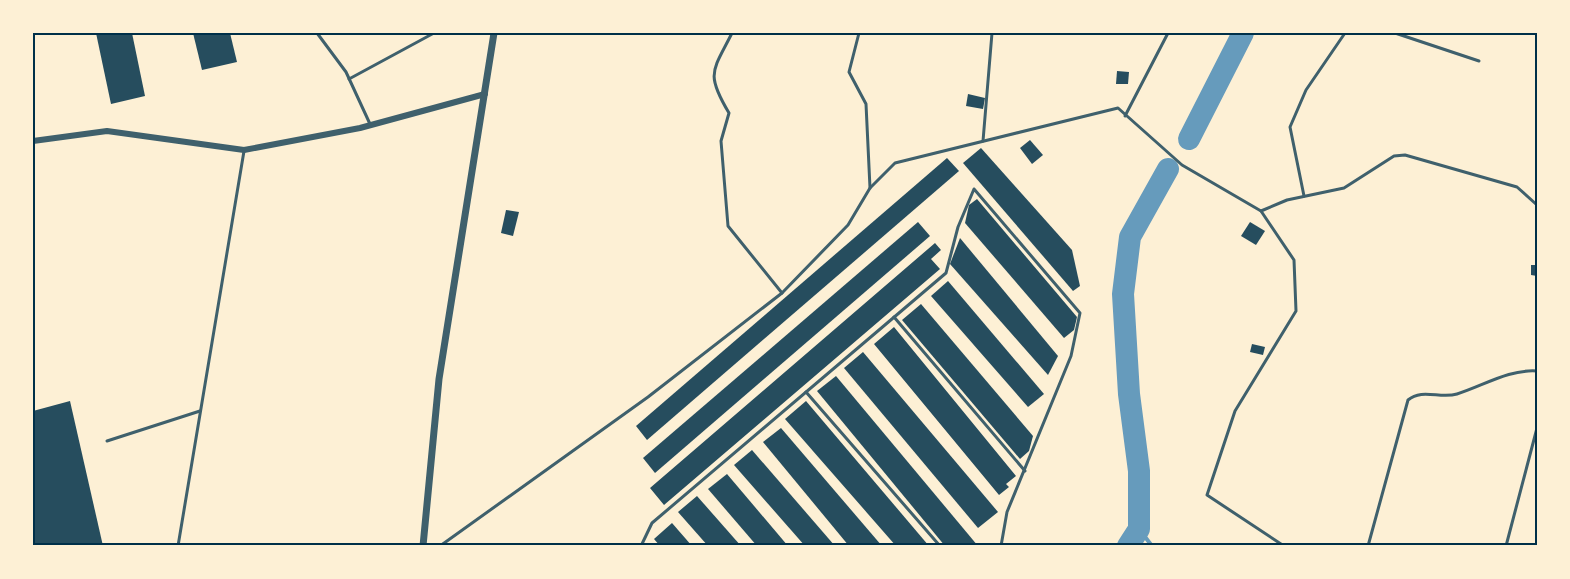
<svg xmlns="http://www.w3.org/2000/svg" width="1570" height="579" viewBox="0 0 1570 579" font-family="'Times New Roman',serif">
<rect width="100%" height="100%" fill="#fdf0d5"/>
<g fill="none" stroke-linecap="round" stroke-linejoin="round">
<!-- stream -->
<polyline stroke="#669bbc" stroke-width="4" points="1139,529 1152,546"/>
<!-- river -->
<g stroke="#669bbc" stroke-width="22">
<polyline points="1189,139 1243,33"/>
<polyline points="1128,546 1139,529 1139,471 1129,394 1123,294 1130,237 1168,169"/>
</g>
</g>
<!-- building -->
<g fill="#264d5e">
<polygon points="96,33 132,33 145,96 111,104"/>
<polygon points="193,33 230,33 237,62 202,70"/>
<polygon points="1117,71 1129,72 1128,84 1116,84"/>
<polygon points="968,94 985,98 983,109 966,106"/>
<polygon points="1030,140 1043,155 1032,164 1020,148"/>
<polygon points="981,148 1072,250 1080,286 1073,291 963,163"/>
<polygon points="947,158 959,171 647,440 636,426"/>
<polygon points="977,199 1077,317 1074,330 1064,338 965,223 969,205"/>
<polygon points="506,210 519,212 513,236 501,233"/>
<polygon points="918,222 930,236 655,473 643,458"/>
<polygon points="1250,222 1265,231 1256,245 1241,236"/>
<polygon points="960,238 1058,356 1048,375 950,264"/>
<polygon points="935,243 941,250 931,259 940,269 664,505 650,488"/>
<polygon points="1531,265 1537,265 1537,276 1531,275"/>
<polygon points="948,281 1044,394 1028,407 931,296"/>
<polygon points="921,304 1033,436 1029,451 1020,459 902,320"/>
<polygon points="894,327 1016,476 1006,484 1009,487 999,495 874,344"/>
<polygon points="1252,344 1265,347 1263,355 1250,352"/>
<polygon points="863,352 998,512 978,528 844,368"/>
<polygon points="836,376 978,546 945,546 817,391"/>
<polygon points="70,401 103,546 33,546 33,411"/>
<polygon points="806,401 929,546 896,546 785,419"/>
<polygon points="781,428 882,546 849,546 763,442"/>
<polygon points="752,450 835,546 805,546 734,465"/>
<polygon points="727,474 788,546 757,546 708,489"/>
<polygon points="697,496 741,546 708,546 678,512"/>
<polygon points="672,523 692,546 660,546 654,539"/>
</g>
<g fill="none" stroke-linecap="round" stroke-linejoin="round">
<!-- service -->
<g stroke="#3f606c" stroke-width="3">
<polyline points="317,33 346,72 370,124"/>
<path d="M 732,33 C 713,71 705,73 729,113 L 721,141 L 728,226 L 782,293"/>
<polyline points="859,33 849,72 866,104 870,188"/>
<polyline points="1395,33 1479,61"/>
<polyline points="349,79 434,33"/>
<polyline points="1125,116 1168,33"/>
<polyline points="983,141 992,33"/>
<polyline points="1304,196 1290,127 1306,90 1345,33"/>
<polyline points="1261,211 1287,200 1344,188 1394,156 1405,155 1517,187 1537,205"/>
<polyline points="894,317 1025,471"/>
<polyline points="806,392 940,546"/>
<polyline points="107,441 200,411"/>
<polyline points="178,546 244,151"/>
<polyline points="440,546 648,397 782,293 848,225 870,188 895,163 1118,108 1182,165 1261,211 1294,260 1296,311 1235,411 1207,495 1284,546"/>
<polyline points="641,546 652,523 946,273 958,227 974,189 1080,313 1071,356 1007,512 1001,546"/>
<path d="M 1368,546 L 1408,400 C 1422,388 1440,399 1457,394 C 1483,386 1509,369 1537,371"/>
<polyline points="1506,546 1537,428"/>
</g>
<!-- minor -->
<polyline stroke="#3f606c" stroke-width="6" points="33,141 107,131 244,150 360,128 485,94"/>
<!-- tertiary -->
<polyline stroke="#3f606c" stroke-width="7" points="423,546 439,379 494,33"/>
</g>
<!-- border -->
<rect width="1570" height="579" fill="none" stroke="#fdf0d5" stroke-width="69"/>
<rect x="34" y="34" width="1502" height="510" fill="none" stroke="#003049" stroke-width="2"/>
</svg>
